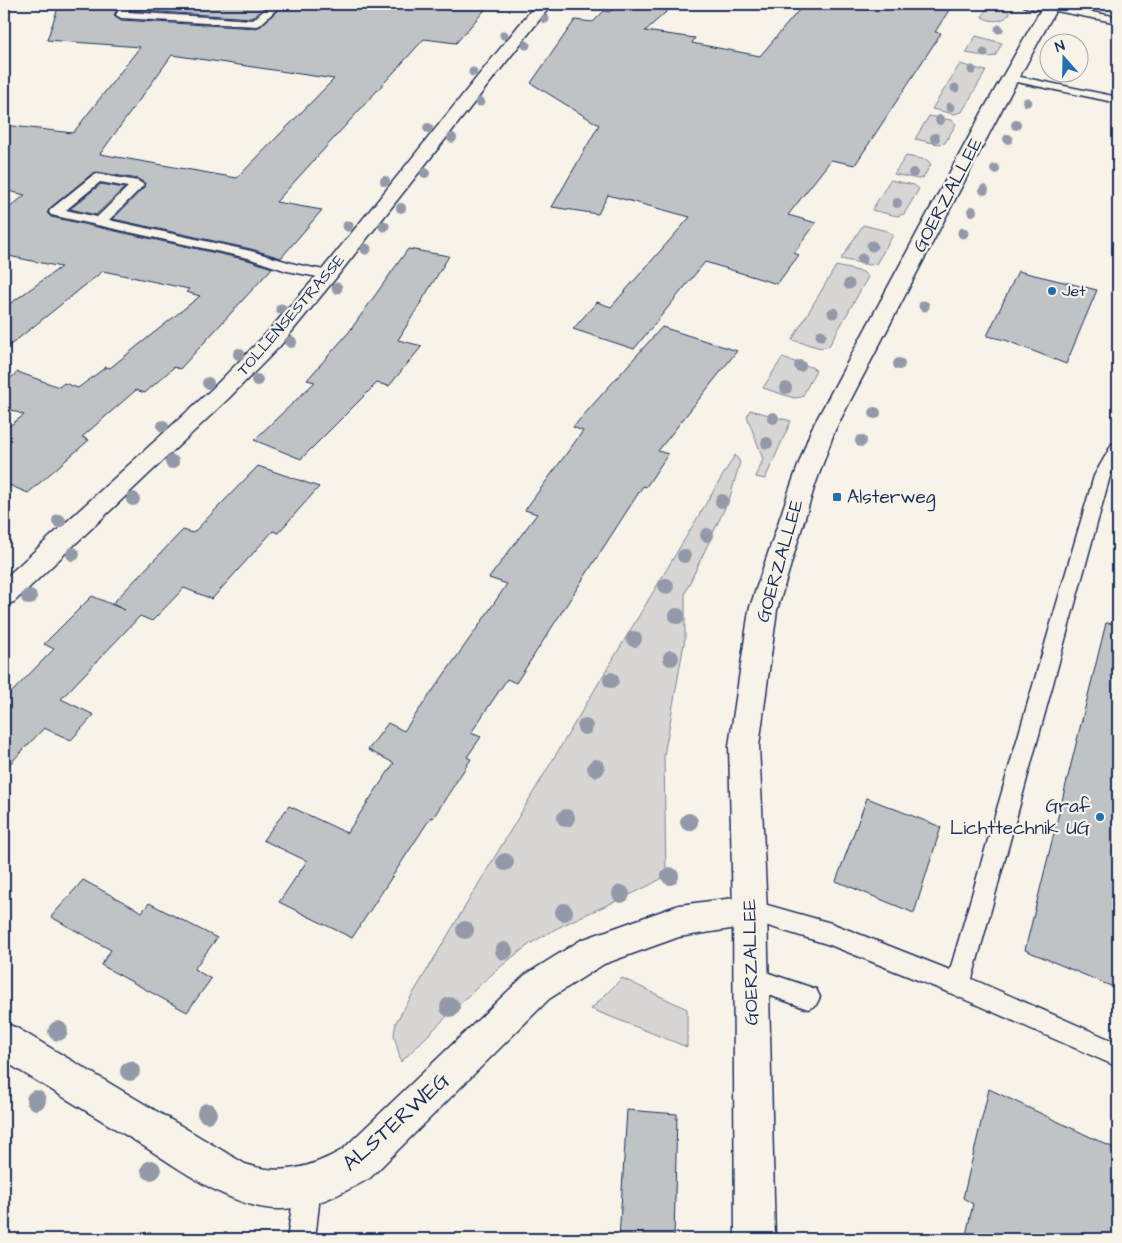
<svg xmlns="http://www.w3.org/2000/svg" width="1122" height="1243" viewBox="0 0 1122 1243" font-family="'Architects Daughter',sans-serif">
<rect width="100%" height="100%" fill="#f7f3e8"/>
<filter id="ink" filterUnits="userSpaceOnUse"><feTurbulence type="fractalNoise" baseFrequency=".02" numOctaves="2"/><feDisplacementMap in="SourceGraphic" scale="10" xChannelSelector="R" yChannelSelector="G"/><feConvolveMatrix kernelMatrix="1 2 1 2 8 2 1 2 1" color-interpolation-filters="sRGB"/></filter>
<g filter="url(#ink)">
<!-- green -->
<g fill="#d7d6d4" stroke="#798299">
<path d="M 989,5 L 1004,8 L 1010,13 C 1003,23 991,22 982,17 Z"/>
<polygon points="976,36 1002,43 995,56 989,57 966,53"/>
<polygon points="960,64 986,71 962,112 954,114 932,109"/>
<polygon points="929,116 951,120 956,124 945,143 938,144 915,139"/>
<polygon points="906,156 927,160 931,164 923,178 918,179 894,174"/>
<polygon points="890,180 914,185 919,189 904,214 897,216 872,210"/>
<polygon points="863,225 887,231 893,235 876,264 869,265 841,259"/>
<polygon points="836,266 863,272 868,277 829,346 821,348 792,340"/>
<polygon points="782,358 811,367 816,370 802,397 794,398 763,388"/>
<polygon points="750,410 791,421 765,479 756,477 763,459 747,416"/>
<path d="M 735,455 L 740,462 L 730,497 L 685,593 L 685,638 L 664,756 L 666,876 C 623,902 572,916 530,944 C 482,978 442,1022 401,1062 L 394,1035 L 396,1022 Z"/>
<polygon points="622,978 687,1009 687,1047 591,1009"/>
</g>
<!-- building -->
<g fill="#c0c3c5" stroke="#1b2f5e" fill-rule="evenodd">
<path d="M 84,4 L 120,4 L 114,15 L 121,20 L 256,28 L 261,26 L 284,4 L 490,4 L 456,43 L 424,39 L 276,202 L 322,210 L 281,258 L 251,249 L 113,219 L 145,186 L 145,183 L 138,179 L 97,172 L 93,173 L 50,208 L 47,213 L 51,217 L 248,260 L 272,268 L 180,369 L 174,367 L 145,393 L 136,390 L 82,437 L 89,440 L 28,493 L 4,483 L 4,430 L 24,415 L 4,407 L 4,383 L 18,372 L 59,387 L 64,383 L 78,388 L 106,367 L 110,368 L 200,296 L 186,292 L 189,289 L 103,271 L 4,350 L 4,308 L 61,267 L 4,255 L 4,212 L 25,195 L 4,190 L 4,125 L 73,133 L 140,47 L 47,40 L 59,5 ZM 172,55 L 334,79 L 237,178 L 100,154 Z"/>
<polygon points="134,4 268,4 252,18 131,10"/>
<polygon points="619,4 675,4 645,31 695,38 692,43 760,56 804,4 953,4 935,32 941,33 855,165 831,160 788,215 816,223 794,253 799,255 777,284 705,262 634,349 573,329 597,302 611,307 690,217 608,195 598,214 552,207 599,125 531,83 575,20 593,22 604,11 609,12"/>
<polygon points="101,184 124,188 96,215 70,209"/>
<polygon points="408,249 449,256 398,340 422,346 389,386 377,383 301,459 254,440 315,382 307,380 349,332"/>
<polygon points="1018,271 1097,290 1066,364 1005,340 987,336"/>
<polygon points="662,327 737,351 658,451 668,454 646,487 643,486 516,683 507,679 471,733 481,737 467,757 471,759 433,818 431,817 352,938 279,902 307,861 263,840 289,806 347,833 394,763 368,750 388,723 404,731 480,624 507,584 489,578 537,514 525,510 583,431 573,427"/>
<polygon points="258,466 319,487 278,533 273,531 212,599 184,588 152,621 140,616 61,699 94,715 71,740 44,728 4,770 4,700 54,649 44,644 92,596 125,610 112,604 183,530 193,533"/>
<polygon points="1106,623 1118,624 1118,989 1025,950"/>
<polygon points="867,798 941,827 914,913 836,881"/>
<polygon points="83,880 142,912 149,903 217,938 194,969 211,979 187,1012 101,965 111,950 51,917"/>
<polygon points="989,1089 1118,1150 1118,1239 965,1239 973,1204 963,1198"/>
<polygon points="627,1110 677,1114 674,1239 619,1239"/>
</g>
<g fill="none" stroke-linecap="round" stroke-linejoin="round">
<defs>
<g id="service">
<polygon points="122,4 132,4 128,12 253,20 271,4 282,4 260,25 256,26 121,18 116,15"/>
<polygon points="1050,4 1118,17 1118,23 1046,9 1045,7"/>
<polygon points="1011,75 1118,97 1118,103 1007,80 1005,78"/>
<path d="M 97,174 L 138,181 L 144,185 L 109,220 L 251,251 L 295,264 L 333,272 L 335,275 L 328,279 L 287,271 L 248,258 L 51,215 L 49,212 L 51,209 L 93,175 ZM 100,182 L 128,187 L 97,217 L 66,210 Z"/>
<polygon points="1118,443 1118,462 1110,476 972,979 1118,1043 1118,1067 950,993 830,945 742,918 739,911 742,904 750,900 831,923 950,970 1094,476 1112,444"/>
<polygon points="751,967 816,989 820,997 816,1005 808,1009 743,986 739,978 743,970"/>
<polygon points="308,1174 317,1178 321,1187 315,1239 287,1239 295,1187 299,1178"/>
</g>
<g id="minor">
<polygon points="536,4 552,4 335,279 280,346 229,398 14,602 4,605 4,579 213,388 264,336 321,271"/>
<polygon points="1022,4 1055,4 1058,7 1055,10 1050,12 1025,7"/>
<path d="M 750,896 L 762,900 L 767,911 L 762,922 L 750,926 L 679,937 L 604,964 L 549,999 L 370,1178 C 343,1193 312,1209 281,1209 C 232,1210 178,1167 137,1142 C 93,1115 48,1088 4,1061 L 4,1023 L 17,1028 L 245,1164 C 281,1176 310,1168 342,1150 L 525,975 L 581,940 L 679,905 Z"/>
</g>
<polygon id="secondary" points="1044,4 1059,4 1003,107 835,430 814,488 777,610 759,746 767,911 775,1239 735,1239 733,911 729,746 749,610 790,488 811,430 985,107"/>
</defs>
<!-- service casing -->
<use href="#service" stroke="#1b2f5e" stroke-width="3"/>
<!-- minor casing -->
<use href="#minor" stroke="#1b2f5e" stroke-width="3"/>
<!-- secondary casing -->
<use href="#secondary" stroke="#1b2f5e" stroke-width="3"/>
<!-- service -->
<use href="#service" fill="#f7f3e8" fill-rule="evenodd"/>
<!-- minor -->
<use href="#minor" fill="#f7f3e8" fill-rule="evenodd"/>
<!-- secondary -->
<use href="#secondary" fill="#f7f3e8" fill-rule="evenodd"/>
</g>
<!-- trees -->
<g fill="#9399a9">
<circle cx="545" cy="19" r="4.5"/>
<circle cx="999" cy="29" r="4.5"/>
<circle cx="504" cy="35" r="4.5"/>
<circle cx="526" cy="45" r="4.5"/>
<circle cx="984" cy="53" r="4.5"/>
<circle cx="972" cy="70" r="4.5"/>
<circle cx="473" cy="72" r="4.5"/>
<circle cx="955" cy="88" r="4.5"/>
<circle cx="480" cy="102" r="4.5"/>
<circle cx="1027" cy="102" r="4.5"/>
<circle cx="950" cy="107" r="4.5"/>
<circle cx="940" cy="120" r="5"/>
<circle cx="1016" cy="125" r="5"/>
<circle cx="428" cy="128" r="5"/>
<circle cx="452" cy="138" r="5"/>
<circle cx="935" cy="138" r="5"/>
<circle cx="1008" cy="139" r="5"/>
<circle cx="995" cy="169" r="5"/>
<circle cx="425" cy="173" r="5"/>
<circle cx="913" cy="173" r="5"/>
<circle cx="385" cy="181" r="5"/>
<circle cx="984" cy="190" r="5"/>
<circle cx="897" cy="203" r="5"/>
<circle cx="401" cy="208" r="5"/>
<circle cx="972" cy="211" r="5"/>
<circle cx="348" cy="226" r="5.5"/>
<circle cx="384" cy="226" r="5.5"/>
<circle cx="963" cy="233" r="5.5"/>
<circle cx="872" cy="246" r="5.5"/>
<circle cx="366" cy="249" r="5.5"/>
<circle cx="862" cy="259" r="5.5"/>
<circle cx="849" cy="284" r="5.5"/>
<circle cx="337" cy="288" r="5.5"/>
<circle cx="924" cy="306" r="5.5"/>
<circle cx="281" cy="309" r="5.5"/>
<circle cx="833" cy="313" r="5.5"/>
<circle cx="821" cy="335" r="5.5"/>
<circle cx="291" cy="342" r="6"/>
<circle cx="239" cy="354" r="6"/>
<circle cx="899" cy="364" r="6"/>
<circle cx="800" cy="366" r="6"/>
<circle cx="257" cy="380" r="6"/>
<circle cx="208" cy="383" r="6"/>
<circle cx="786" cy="388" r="6"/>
<circle cx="875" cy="413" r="6"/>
<circle cx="773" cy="418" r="6"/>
<circle cx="163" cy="426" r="6"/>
<circle cx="861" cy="441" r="6"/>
<circle cx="767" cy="443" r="6"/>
<circle cx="172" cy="462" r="7"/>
<circle cx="133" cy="499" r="7"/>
<circle cx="722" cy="501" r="7"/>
<circle cx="59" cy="521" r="7"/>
<circle cx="707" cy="535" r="7"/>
<circle cx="73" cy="554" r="7"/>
<circle cx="684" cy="556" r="7"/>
<circle cx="666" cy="586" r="8"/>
<circle cx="29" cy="597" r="8"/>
<circle cx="677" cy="616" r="8"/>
<circle cx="634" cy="639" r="8"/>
<circle cx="671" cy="658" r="8"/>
<circle cx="611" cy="680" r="8"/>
<circle cx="585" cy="727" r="8"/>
<circle cx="596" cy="768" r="9"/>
<circle cx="566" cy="818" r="9"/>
<circle cx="689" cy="822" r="9"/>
<circle cx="505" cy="862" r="9"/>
<circle cx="670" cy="876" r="9"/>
<circle cx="621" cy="894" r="9"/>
<circle cx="564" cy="912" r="9"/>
<circle cx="465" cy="930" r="9"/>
<circle cx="504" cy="951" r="9"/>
<circle cx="450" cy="1007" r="10"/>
<circle cx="58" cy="1031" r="10"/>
<circle cx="130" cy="1071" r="10"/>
<circle cx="36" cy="1100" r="10"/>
<circle cx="207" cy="1113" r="10"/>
<circle cx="151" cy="1170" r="10"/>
</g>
</g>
<!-- markers -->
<g fill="#1f6fb2" stroke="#f7f3e8" stroke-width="2">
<circle cx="1052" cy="291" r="5"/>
<rect x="832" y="492" width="10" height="10" rx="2.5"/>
<circle cx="1100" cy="817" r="5"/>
</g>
<g text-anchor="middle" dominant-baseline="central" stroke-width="4.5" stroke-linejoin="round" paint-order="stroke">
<!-- far-poi labels -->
<g font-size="16" fill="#1b2f5e" stroke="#f7f3e8" text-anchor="start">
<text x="1062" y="291">Jet</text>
</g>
<!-- far-street labels -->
<g font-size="16" fill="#1b2f5e" stroke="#f7f3e8">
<text transform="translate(291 315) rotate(-49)">TOLLENSESTRASSE</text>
</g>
<!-- street labels -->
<g font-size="19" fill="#1b2f5e" stroke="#f7f3e8">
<text transform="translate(948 195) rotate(-62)">GOERZALLEE</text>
<text transform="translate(780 561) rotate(-74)">GOERZALLEE</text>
<text transform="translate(751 962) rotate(-91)">GOERZALLEE</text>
</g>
<!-- poi labels -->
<g font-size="19" fill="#1b2f5e" stroke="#f7f3e8" text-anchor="start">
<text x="847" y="497">Alsterweg</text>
<text x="1090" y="806" text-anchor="end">Graf<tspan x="1090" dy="22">Lichttechnik UG</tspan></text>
</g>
<!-- near-street labels -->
<g font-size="22" fill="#1b2f5e" stroke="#f7f3e8">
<text transform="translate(396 1122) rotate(-42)">ALSTERWEG</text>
</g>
</g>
<!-- margin -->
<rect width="1122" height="1243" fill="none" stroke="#f7f3e8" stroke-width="20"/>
<rect x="10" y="10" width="1102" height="1223" fill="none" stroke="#1b2f5e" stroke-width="2" filter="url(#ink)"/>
<!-- north arrow -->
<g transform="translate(1064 58) rotate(340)"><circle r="24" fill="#f7f3e8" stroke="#9fa5b1"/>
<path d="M0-4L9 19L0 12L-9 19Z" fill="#1f6fb2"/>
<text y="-8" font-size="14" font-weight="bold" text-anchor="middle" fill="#1b2f5e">N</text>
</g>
</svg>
